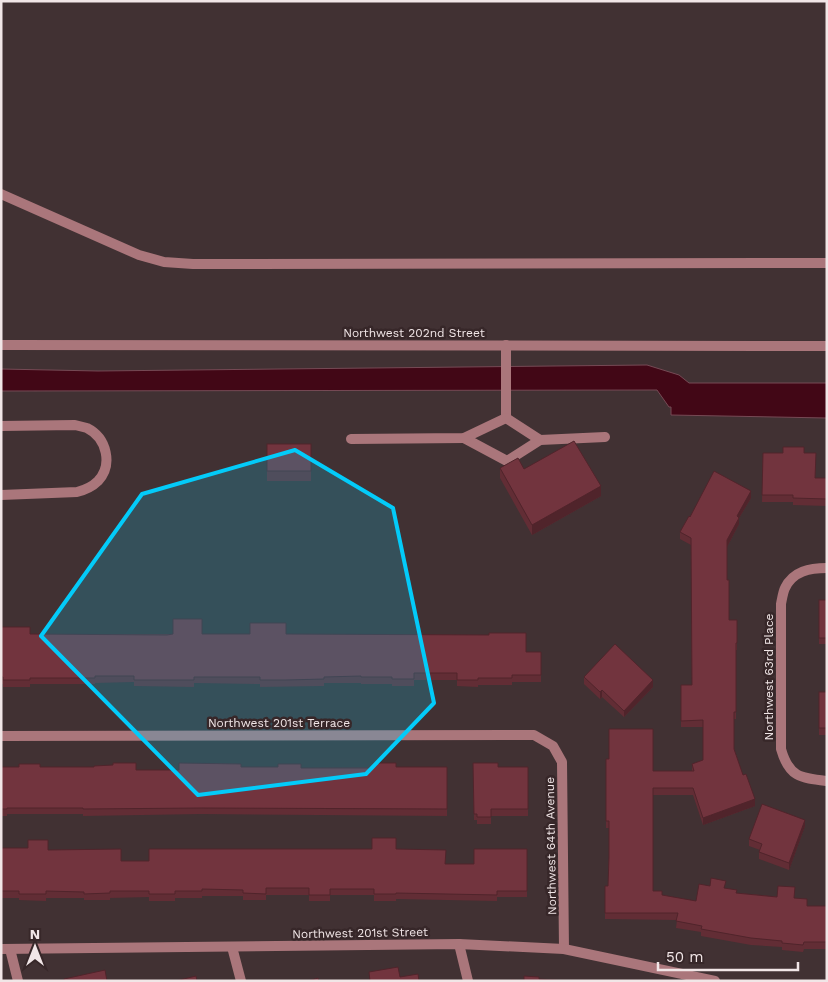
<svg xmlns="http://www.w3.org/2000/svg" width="828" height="982" viewBox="0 0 828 982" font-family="'Work Sans',sans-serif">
<rect width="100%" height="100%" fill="#413133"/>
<!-- water -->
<polygon fill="#420716" stroke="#764a55" points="647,365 679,375 689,383 827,383 827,418 671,415 671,407 669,407 657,390 1,391 1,369 98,371"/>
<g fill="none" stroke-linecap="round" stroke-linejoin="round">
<!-- service -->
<g stroke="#aa767b" stroke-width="10">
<polyline points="506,345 506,418 540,440 605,437"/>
<path d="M 1,426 L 75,425 C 79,426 83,427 87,428 C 107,438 113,465 98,481 C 92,487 85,490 77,492 L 1,495"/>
<polyline points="464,438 507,461 540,440"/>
<polyline points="351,439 464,438 506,418"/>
</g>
<!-- minor -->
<g stroke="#aa767b" stroke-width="10">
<polyline points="1,194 139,255 164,262 193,264 827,263"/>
<path d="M 827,568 C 810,568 793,571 785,588 C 783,592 782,599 781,604 L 781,749 C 789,777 800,778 827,781"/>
<polyline points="1,736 534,735 553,746 562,762 564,949"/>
<polyline points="459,944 468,981"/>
<polyline points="232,947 241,981"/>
<polyline points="1,949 459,944 564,949 715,981"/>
<polyline points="10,949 18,981"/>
</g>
<!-- tertiary -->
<polyline stroke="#aa767b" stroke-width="10" points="1,345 827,346"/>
</g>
<!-- wall -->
<g fill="#622d35">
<rect x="267" y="444" width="44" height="37"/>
<polygon points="763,453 804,453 815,478 827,478 827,506 793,505 793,502 762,502"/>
<polygon points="500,468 524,469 601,496 532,535 500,478"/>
<polygon points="751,498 739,518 739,524 727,547 727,580 729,620 737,620 737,650 736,650 736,719 734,719 734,749 743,775 755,806 703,825 693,795 653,795 653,891 662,895 696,901 725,888 737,893 795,898 807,906 827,906 827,949 804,949 803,952 782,950 782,947 751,945 701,936 701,932 676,928 677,920 605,919 605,886 608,886 609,857 609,828 606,828 606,759 653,771 692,771 692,764 703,760 703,727 681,727 681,685 692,685 691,545 680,539 680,532 690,517"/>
<rect x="819" y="600" width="8" height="44"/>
<polygon points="1,627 30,634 286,634 526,652 541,652 541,682 512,682 512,685 478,685 478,687 457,686 457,680 414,680 414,686 392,686 392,684 361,684 361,683 324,683 324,686 260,687 260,684 194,683 194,687 134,686 134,682 95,683 95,684 30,684 30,687 3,687 3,684 1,684"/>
<polygon points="584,677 653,687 624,717 602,697 600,699 584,684"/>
<rect x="819" y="692" width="8" height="43"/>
<polygon points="473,763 498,767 528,767 528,816 491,816 491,824 477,824 477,820 474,820"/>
<polygon points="1,767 40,767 136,770 179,770 241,767 301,768 447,767 447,816 201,814 83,816 83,814 7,814 7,816 1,816"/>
<polygon points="805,826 789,870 759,859 759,852 760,850 749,846 749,839"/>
<polygon points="1,848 48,850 121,861 149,861 396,849 446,864 474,864 527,849 527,897 497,897 497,901 396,899 396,901 374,901 374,895 330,895 330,901 309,901 309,895 266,895 266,900 243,900 243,896 202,896 202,898 175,898 175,901 149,901 149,897 110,898 110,900 84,900 84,898 46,898 46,901 19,900 19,898 1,898"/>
</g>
<!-- shaded-wall -->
<g fill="#50242b">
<polygon points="601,486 601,496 532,535 532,525"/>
<polygon points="751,491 751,498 739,518 739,524 727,547 727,540 737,516"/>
<polygon points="653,680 653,687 624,717 624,711"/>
<polygon points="602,690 602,697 600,699 600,692"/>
<polygon points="755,799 755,806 703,825 703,818"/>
<polygon points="805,820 805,826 789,870 789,863"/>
</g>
<!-- building -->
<g fill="#72343e" stroke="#50242b">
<polygon points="574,441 601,486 532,525 500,468 518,458 524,469"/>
<rect x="267" y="444" width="44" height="27"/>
<polygon points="783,447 804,447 804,453 816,453 815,478 827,478 827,499 793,498 793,495 762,495 763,453 783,453"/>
<polygon points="714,471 751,491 737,516 739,518 727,540 727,580 729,580 729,620 737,620 737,643 736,643 736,712 734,712 734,749 743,775 746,774 755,799 703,818 693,788 653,788 653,891 662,891 662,895 696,901 699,884 710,886 711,878 726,881 724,888 737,890 736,893 777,897 778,886 795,887 794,898 807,899 807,906 827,906 827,942 804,942 803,945 782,943 782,941 751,938 701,929 702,926 676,921 678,913 605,913 605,886 608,886 609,857 609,821 606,821 606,759 609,759 609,729 653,729 653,771 694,771 692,764 703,760 703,720 681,721 681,685 692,685 691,538 680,532 689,516 690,517"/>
<rect x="819" y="600" width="8" height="38"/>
<polygon points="173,619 202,619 202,634 250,634 250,623 286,623 286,634 489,635 489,633 526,633 526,652 541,652 541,675 512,675 512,678 478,678 478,680 457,680 457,673 414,673 414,679 392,679 392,677 361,677 361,676 324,677 324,679 286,680 260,680 260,677 194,677 194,680 134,680 134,676 95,676 95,678 30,678 30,680 3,680 3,677 1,677 1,627 30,627 30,634 167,635 173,634"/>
<polygon points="615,644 653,680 624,711 602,690 600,692 584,677"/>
<rect x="819" y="692" width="8" height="36"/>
<polygon points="113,763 136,763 136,770 179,770 179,763 241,764 241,767 278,767 278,764 301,764 301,768 373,768 373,763 396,763 396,767 447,767 447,809 201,808 83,809 83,808 7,808 7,809 1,809 1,767 19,767 19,764 40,764 40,767 94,767 94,766 113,765"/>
<polygon points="473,763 498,763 498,767 528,767 528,809 491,809 491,817 477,817 477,814 474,814"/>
<polygon points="762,804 805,820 789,863 759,852 762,844 749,839"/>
<rect x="826" y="820" width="1" height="41"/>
<polygon points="372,838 396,838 396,849 446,850 445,864 474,864 474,849 527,849 527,891 497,891 497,895 396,893 396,894 374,894 374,889 330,889 330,895 309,895 309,888 266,888 266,894 243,893 243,890 202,889 202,891 175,891 175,894 149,894 149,891 110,891 110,893 84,894 84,892 46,891 46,894 19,894 19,891 1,891 1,848 28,848 28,840 48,840 48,850 121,849 121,861 149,861 149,849 372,849"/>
<polygon points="398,967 400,977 418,974 419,981 370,981 369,972"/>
<polygon points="105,970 107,981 64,981 64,979"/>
<polygon points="196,976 197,981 175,981"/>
<polygon points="524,976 539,977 539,979 566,981 511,981 511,980 524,981"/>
<polygon points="318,978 319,981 308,981"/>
</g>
<!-- marked area -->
<path fill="#03cbf9" fill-opacity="0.2" stroke="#03cbf9" stroke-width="4" stroke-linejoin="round" d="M 295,450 L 393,508 L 434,703 L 366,774 L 198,795 L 41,636 L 142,494 Z"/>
<g text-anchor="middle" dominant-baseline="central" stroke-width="5" stroke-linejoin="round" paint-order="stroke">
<!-- street labels -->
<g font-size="12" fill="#f1e6e7" stroke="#372729">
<text x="414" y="333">Northwest 202nd Street</text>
<text transform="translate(769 677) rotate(-90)">Northwest 63rd Place</text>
<text x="279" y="723">Northwest 201st Terrace</text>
<text transform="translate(551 846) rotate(-91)">Northwest 64th Avenue</text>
<text transform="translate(360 933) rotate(-1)">Northwest 201st Street</text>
</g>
</g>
<!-- border -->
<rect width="828" height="982" fill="none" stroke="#f1e6e7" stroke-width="5"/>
<!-- north arrow -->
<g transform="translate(35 947)" stroke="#372729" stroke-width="4" paint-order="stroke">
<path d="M0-4L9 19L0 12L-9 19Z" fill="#f1e6e7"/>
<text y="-8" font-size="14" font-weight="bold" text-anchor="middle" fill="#f1e6e7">N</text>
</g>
<!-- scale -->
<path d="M658 962v8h140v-8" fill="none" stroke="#f1e6e7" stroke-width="2.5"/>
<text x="666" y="962" font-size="15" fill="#f1e6e7" stroke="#372729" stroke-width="4" paint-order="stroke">50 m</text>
</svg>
